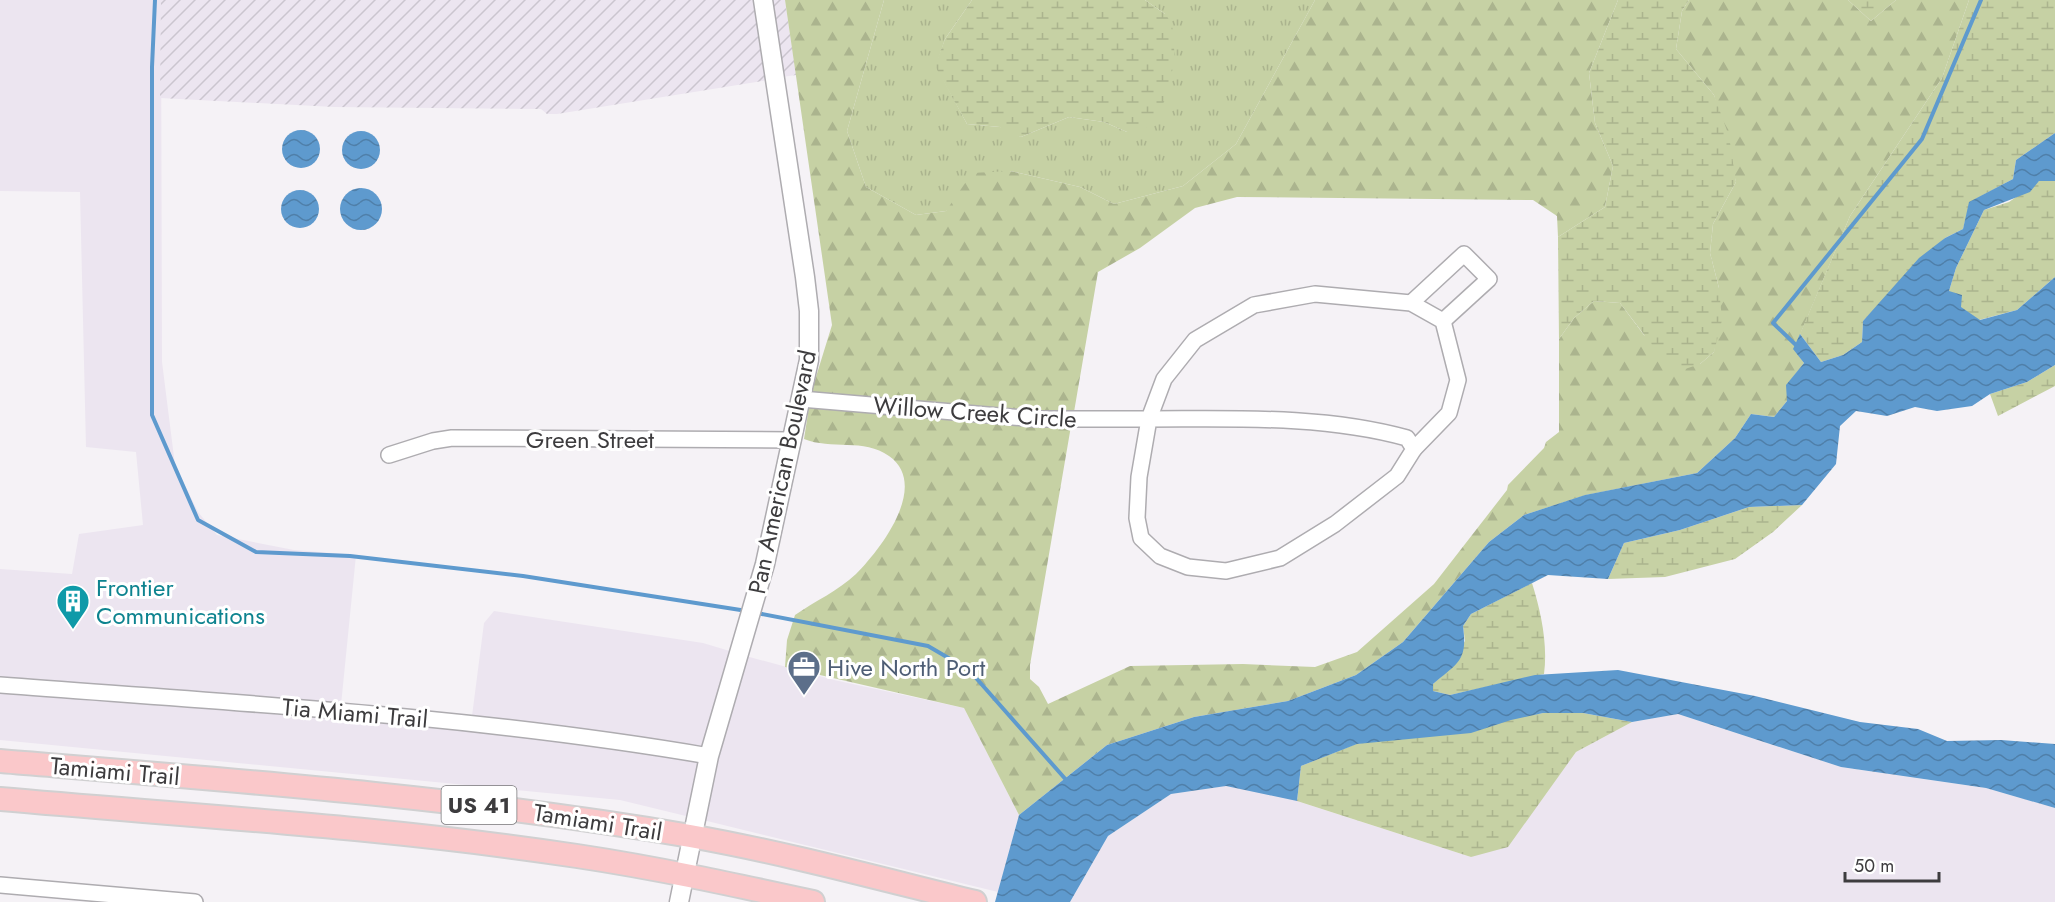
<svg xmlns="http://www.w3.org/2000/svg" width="2055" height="902" viewBox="0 0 2055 902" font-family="Jost,sans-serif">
<defs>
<pattern id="industrial-furrows" width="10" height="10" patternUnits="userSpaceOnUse" patternTransform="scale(1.5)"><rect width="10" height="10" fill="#ece5f0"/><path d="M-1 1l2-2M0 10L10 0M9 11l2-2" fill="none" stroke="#cbc5cf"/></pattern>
<pattern id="grass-tufts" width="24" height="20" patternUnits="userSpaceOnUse" patternTransform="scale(1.5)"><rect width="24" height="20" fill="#c6d1a4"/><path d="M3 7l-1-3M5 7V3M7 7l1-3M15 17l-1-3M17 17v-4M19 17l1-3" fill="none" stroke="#abb48e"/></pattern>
<pattern id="forest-firs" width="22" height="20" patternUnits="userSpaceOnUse" patternTransform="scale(1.5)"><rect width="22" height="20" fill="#c6d1a4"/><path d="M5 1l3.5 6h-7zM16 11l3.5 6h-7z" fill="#abb48e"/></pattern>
<pattern id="wetland-marsh" width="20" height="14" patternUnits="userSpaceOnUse" patternTransform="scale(1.5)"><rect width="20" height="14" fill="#c6d1a4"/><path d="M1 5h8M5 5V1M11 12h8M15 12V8" fill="none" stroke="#abb48e"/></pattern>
<pattern id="water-waves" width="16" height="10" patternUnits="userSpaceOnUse" patternTransform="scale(1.5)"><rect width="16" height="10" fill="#5e9ace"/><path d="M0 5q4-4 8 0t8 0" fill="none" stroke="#4f7fa9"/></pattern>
</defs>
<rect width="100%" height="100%" fill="#f5f2f6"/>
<!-- built -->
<g fill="#ece5f0">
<polygon points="0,0 161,0 162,362 175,465 198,512 217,535 294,550 356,555 341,705 0,677 0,569 72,574 79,534 143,525 136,452 86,447 80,192 0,191"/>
<polygon points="494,611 703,643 733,652 705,748 551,724 472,716 484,623"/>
<polygon points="746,656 834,680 964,708 1019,815 998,892 703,820 716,758"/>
<polygon points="0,692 461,729 550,739 701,762 690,817 620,800 0,740"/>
<polygon points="1678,714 1841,767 1986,788 2055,808 2055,902 1070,902 1108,836 1171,794 1225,786 1278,795 1471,857 1550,787 1576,752 1632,722"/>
</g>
<!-- industrial -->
<g fill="url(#industrial-furrows)">
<polygon points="161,0 756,0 769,80 557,114 547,114 541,109 334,107 160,98"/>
<polygon points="770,0 785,0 796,75 782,77"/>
</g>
<!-- grass -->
<polygon fill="url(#grass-tufts)" points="884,0 972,0 945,39 936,66 967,124 1000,127 1021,137 1069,117 1104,122 1127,132 1165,14 1145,0 1315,0 1236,144 1183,186 1114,204 1080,187 1010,171 946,211 916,215 866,187 847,131"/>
<!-- forest -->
<g fill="url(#forest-firs)">
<polygon points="785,0 884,0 847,131 866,187 916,215 946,211 972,173 1010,171 1080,187 1114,204 1183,186 1236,144 1315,0 1618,0 1589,73 1595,123 1613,166 1605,207 1558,237 1557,216 1533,200 1237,197 1195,208 1140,248 1098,272 1074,412 1037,411 811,393 832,325"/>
<path d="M 1689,0 L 1848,0 L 1871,21 L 1896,0 L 1969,0 L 1942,78 L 1850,216 L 1794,349 L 1804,363 L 1787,385 L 1787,401 L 1774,417 L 1751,414 L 1735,438 L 1697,473 L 1586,495 L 1524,515 L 1489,542 L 1403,642 L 1356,675 L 1288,701 L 1194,717 L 1107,745 L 1019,815 L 964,708 L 785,667 L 787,640 L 795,615 C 815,601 838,591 856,574 C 881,549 930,485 889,456 C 864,438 831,450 804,439 L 809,407 L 1071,426 L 1030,665 L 1030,679 L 1039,687 L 1048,704 L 1130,666 L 1243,664 L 1315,667 L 1357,652 L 1434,584 L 1507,490 L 1508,485 L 1544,448 L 1546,442 L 1559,432 L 1559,339 L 1574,318 L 1594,301 L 1620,303 L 1644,335 L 1700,364 L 1714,352 L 1719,288 L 1710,253 L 1713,224 L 1736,182 L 1714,95 L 1676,49 L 1682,11 Z"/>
</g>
<!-- wetland -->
<g fill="url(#wetland-marsh)">
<polygon points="972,0 1145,0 1165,14 1172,23 1175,60 1164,102 1146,128 1127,132 1104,122 1069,117 1021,137 1002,131 1000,127 967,124 935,66 945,39"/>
<polygon points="1618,0 1689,0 1682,11 1676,49 1714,95 1729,136 1736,182 1713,224 1710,253 1719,288 1722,320 1714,352 1700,364 1682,370 1664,361 1620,303 1594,301 1574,318 1559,339 1558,237 1605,207 1613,166 1595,123 1589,73"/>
<polygon points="1848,0 1896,0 1871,21"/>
<polygon points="1969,0 2055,0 2055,133 2016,160 2013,179 1970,202 1963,229 1945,238 1863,321 1862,342 1843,355 1821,362 1800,334 1850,216 1942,78"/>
<polygon points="2039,181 2055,181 2055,277 2017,310 1979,320 1960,307 1949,291 1956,268 1984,210 2009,202"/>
<polygon points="2055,365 2055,386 1998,416 1990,394 2027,382"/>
<polygon points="1802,505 1773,532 1735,559 1665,577 1608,579 1624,543 1680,530 1749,507"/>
<path d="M 1532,583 C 1541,612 1548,644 1544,674 L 1450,695 L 1433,691 L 1433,684 L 1444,674 L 1465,641 L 1463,626 L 1471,614 Z"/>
<polygon points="1543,713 1583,713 1632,722 1576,752 1508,847 1471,857 1297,801 1301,766 1356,744"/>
</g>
<!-- water -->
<g fill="url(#water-waves)">
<circle cx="301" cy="149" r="19"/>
<circle cx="361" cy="150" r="19"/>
<path d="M 2055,133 L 2055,181 L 2039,181 L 2030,192 L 1984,210 L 1956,268 L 1949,291 L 1962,295 L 1961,307 L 1980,320 L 2017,310 L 2055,277 L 2055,365 L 2027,382 L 1990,394 L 1972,406 L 1937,411 L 1915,407 L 1887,416 L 1856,411 L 1840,426 L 1836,464 L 1802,505 L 1749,507 L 1680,530 L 1624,543 L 1608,579 L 1548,575 L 1471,614 L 1463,626 C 1468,662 1457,663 1433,684 L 1433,691 L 1450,695 L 1535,675 L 1618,670 L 1755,696 L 1860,722 L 1918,729 L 1947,741 L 2001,740 L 2055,744 L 2055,808 L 1986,788 L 1841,767 L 1678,714 L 1632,722 L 1583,713 L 1543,713 L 1511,720 L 1471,733 L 1357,744 L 1301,766 L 1297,801 L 1226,786 L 1171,794 L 1108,836 L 1070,902 L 995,902 L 1019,815 L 1107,745 L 1194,717 L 1288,701 L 1356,675 L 1403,642 L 1489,542 L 1524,515 L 1585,495 L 1697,473 L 1735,438 L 1751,414 L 1774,417 L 1787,401 L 1786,385 L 1804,363 L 1793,349 L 1800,334 L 1821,362 L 1843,355 L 1862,342 L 1863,321 L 1919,258 L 1945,238 L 1963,229 L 1969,202 L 2013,179 L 2016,160 Z"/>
<circle cx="361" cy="209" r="21"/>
<circle cx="300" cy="209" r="19"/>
</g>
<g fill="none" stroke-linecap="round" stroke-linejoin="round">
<!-- stream -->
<g stroke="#5e9ace" stroke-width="4">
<polyline points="155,0 152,67 152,415 198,520 256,552 350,556 523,576 747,611"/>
<polyline points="1798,347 1773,323 1922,139 1981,0"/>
<polyline points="757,613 928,646 969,670 1068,782"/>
</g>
<defs>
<g id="minor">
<polyline points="1411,303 1464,254 1489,279 1443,321"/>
<polyline points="801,399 1036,419 1149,419 1164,379 1195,340 1254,305 1315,294 1411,303 1443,321 1458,380 1449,413 1414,449"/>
<path d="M 1149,419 C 1234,419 1324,415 1407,438 L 1414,449 L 1397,476 L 1335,524 L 1280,558 L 1226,571 L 1188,567 L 1160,556 L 1141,538 L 1137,518 L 1139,477 Z"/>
<polyline points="389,455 433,441 452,438 793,440"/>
<path d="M 0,685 C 237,703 475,716 709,756"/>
<polyline points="0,885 195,902"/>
</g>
<polyline id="tertiary" points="679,902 709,756 765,564 809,360 809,311 805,277 763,0"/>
<g id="primary">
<path d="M 0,761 C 231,780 462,797 690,836 C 786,853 881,879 975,902"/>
<path d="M 0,799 C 193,816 386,827 577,856 C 657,868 735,885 813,902"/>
</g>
</defs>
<!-- minor casing -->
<use href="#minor" stroke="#aeacb0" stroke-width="18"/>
<!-- tertiary casing -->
<use href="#tertiary" stroke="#aeacb0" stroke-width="21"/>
<!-- primary casing -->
<use href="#primary" stroke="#d0d0d1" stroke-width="26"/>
<!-- minor -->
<use href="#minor" stroke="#fff" stroke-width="15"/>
<!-- tertiary -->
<use href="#tertiary" stroke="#fff" stroke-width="18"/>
<!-- primary -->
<use href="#primary" stroke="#fac8ca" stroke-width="22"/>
</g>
<!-- icons -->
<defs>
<symbol id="building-pin" viewBox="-11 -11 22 30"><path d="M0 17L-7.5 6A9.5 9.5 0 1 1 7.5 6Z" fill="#0f9aa8" stroke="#fff"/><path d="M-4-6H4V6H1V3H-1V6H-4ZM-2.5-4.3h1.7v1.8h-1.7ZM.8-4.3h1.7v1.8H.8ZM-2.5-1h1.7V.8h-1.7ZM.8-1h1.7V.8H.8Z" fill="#fff"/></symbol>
<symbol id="office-pin" viewBox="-11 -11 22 30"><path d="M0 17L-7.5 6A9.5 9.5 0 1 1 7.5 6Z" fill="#5c6f8a" stroke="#fff"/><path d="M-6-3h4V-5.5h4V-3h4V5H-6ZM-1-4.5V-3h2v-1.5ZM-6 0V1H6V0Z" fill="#fff"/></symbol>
</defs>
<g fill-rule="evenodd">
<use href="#building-pin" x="54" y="582" width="38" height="52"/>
<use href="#office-pin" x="785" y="648" width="38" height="52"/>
</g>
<g text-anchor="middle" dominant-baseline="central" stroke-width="6" stroke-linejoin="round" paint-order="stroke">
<!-- shield labels -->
<rect fill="#fff" stroke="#777678" stroke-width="1.5" x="441.5" y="786" width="75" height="38" rx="4.5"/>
<g font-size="22" font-weight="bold" fill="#3d3c3e">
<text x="479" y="805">US 41</text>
</g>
<!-- street labels -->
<g font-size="24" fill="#3d3c3e" stroke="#fff">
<text transform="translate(975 412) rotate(4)">Willow Creek Circle</text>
<text x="590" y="439">Green Street</text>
<text transform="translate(782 472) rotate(-78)">Pan American Boulevard</text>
<text transform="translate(355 713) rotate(5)">Tia Miami Trail</text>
<text transform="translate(115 771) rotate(5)">Tamiami Trail</text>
<text transform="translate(598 822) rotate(9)">Tamiami Trail</text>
</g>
<!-- culture labels -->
<g font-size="24" fill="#0d838f" stroke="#fff" text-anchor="start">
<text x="96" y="587">Frontier<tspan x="96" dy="28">Communications</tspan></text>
</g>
<!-- service labels -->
<g font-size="24" fill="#4e5e75" stroke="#fff" text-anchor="start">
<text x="827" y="667">Hive North Port</text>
</g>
</g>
<!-- scale -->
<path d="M1845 872v9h94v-9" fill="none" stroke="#3d3c3e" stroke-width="3"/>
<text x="1854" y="872" font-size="18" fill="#3d3c3e" stroke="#ffffff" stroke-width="4.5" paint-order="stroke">50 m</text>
</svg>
